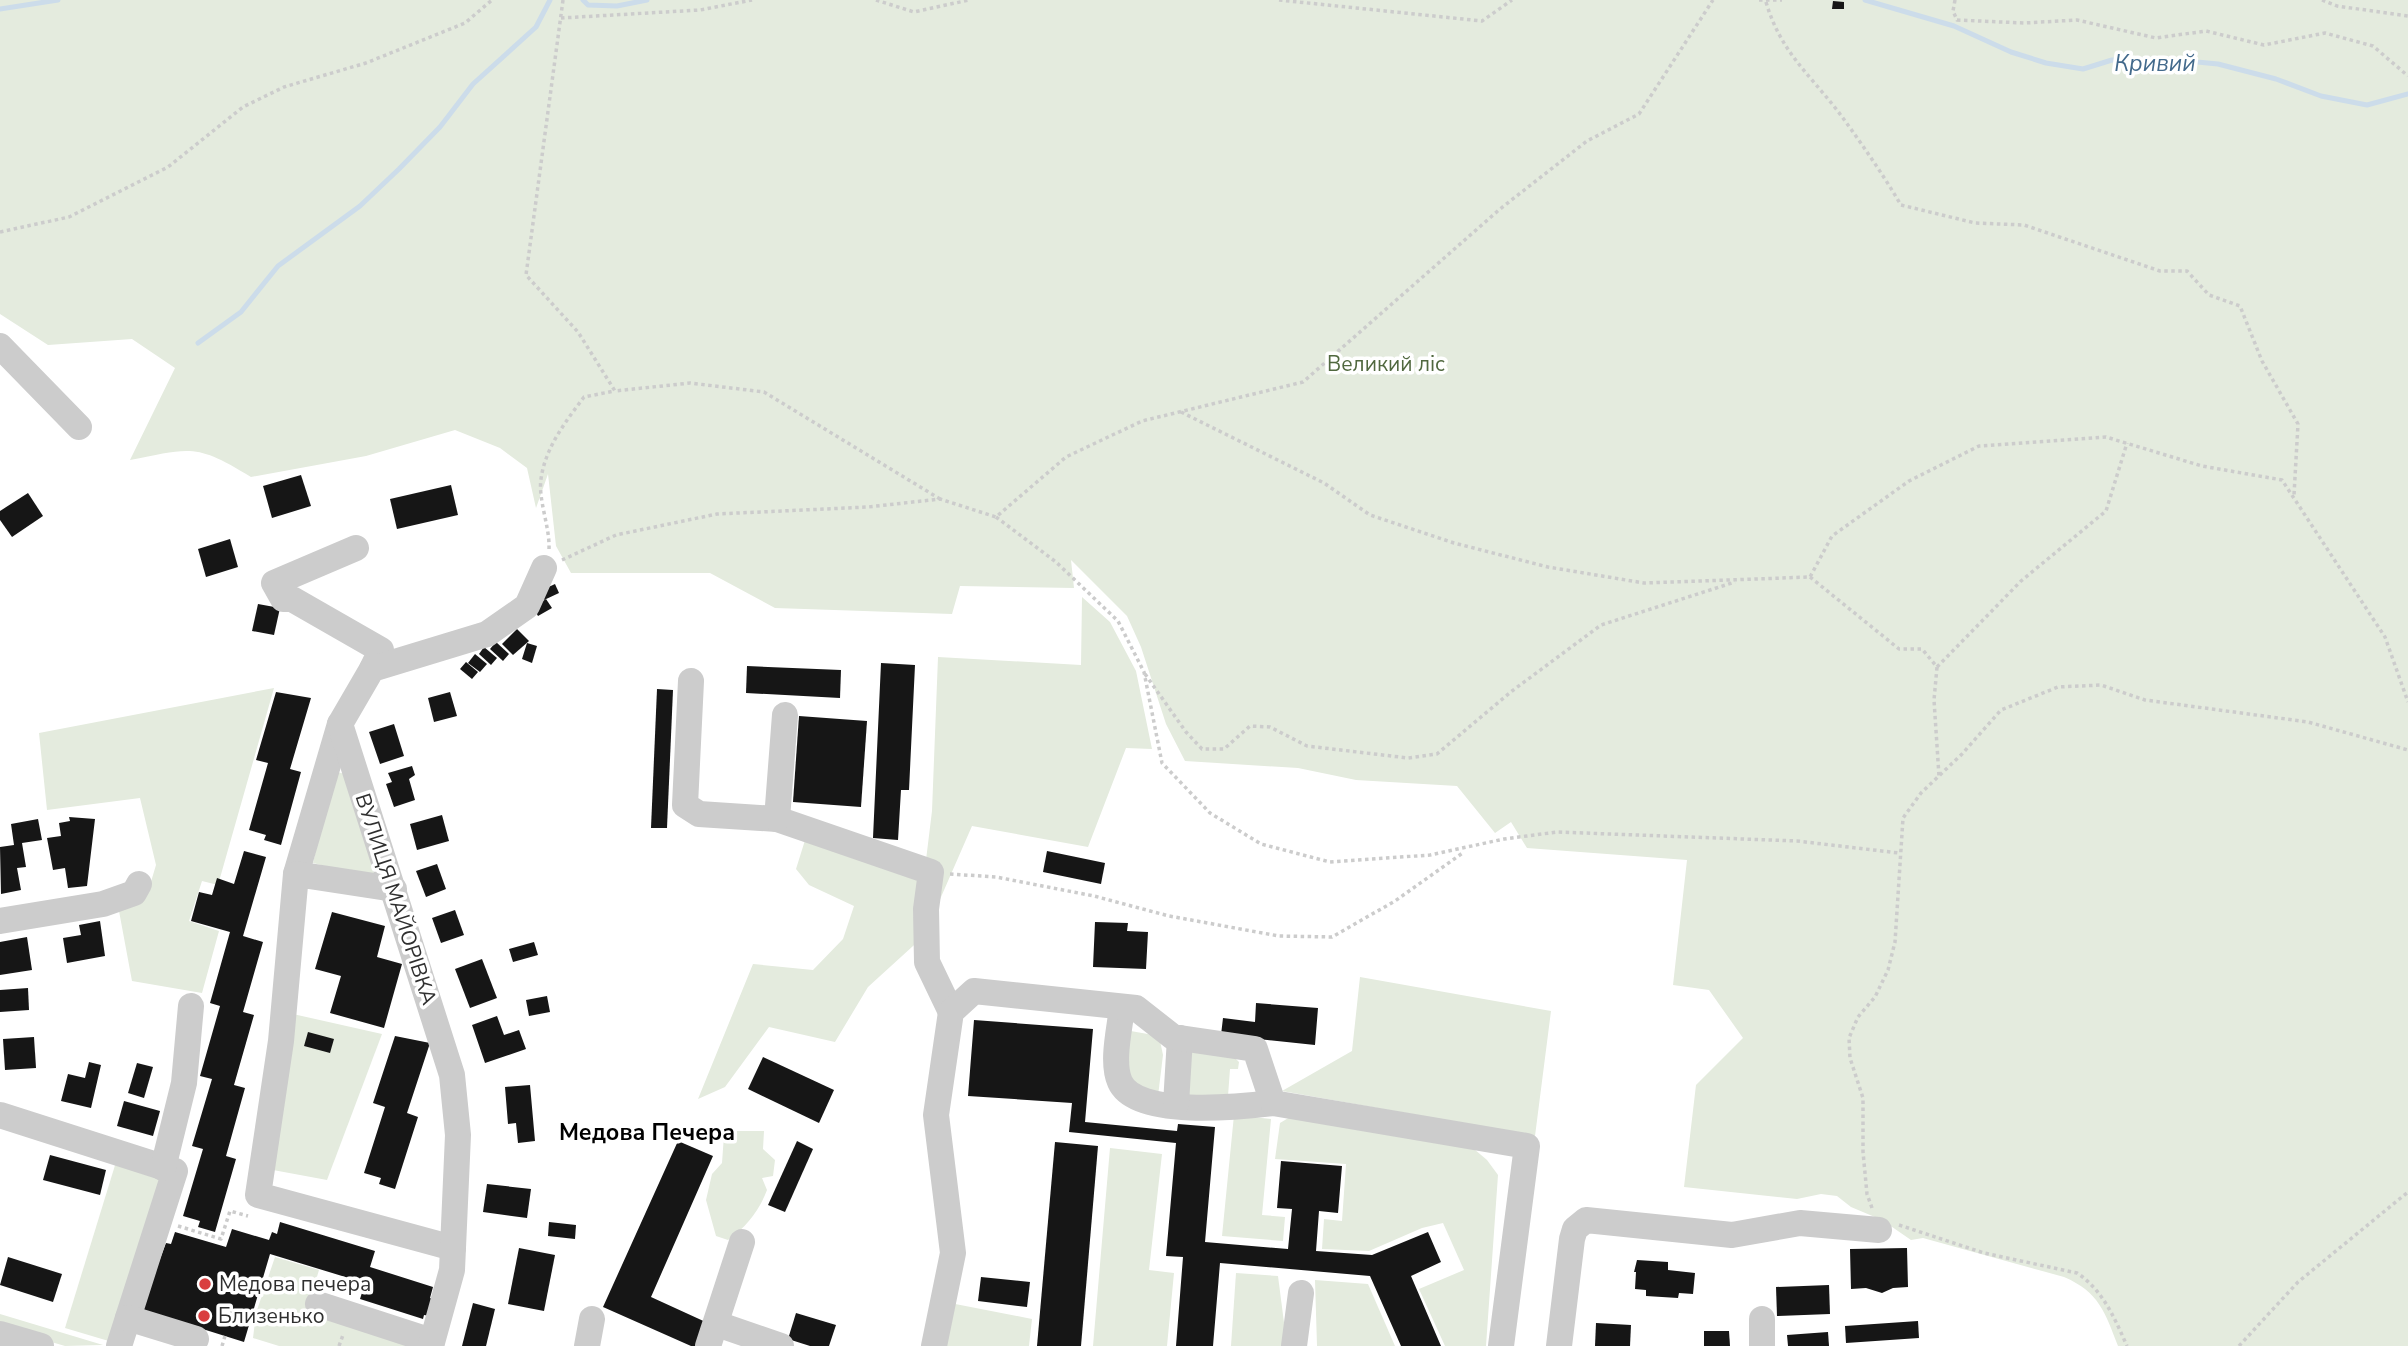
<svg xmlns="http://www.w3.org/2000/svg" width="2408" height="1346" viewBox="0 0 2408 1346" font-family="'Nunito Sans',sans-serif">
<rect width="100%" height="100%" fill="#fff"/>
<!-- green -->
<g fill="#e4ebde">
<path d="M 0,0 L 2408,0 L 2408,1346 L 2118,1346 C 2105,1312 2099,1292 2064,1277 L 1923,1238 L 1911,1240 L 1882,1220 L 1851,1207 L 1837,1196 L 1821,1194 L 1797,1199 L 1684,1187 L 1696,1085 L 1743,1038 L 1709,990 L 1673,985 L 1687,860 L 1527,848 L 1511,822 L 1495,833 L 1457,786 L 1356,780 L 1298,768 L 1185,761 L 1166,724 L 1141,647 L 1127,616 L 1071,560 L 1074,588 L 960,586 L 952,614 L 775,608 L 710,573 L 571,573 L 556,546 L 548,474 L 536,508 L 527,468 L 500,448 L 455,430 L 366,456 L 251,477 C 196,443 191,448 130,460 L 175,368 L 132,339 L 48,345 L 0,314 Z"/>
<polygon points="1082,597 1110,622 1136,671 1152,749 1126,748 1088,847 972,826 924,936 868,987 835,1042 769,1027 725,1087 698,1099 753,964 813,970 843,939 854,906 809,885 796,869 806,837 926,860 932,811 938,657 1081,665"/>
<polygon points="274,688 218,885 202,881 189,921 219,931 202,993 132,981 119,911 147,895 156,865 140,798 47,810 39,733"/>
<polygon points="334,771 348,775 378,869 370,877 313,863"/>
<polygon points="1360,977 1551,1011 1535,1136 1282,1091 1352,1051"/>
<polygon points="293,1014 382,1034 327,1180 273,1170"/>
<polygon points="1125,1030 1159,1036 1163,1055 1158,1096 1145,1100 1111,1049"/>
<polygon points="1180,1043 1232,1055 1239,1062 1238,1069 1230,1069 1228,1096 1176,1100"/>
<polygon points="1234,1115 1271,1119 1262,1215 1285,1217 1283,1241 1222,1236"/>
<polygon points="1290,1117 1468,1144 1487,1160 1498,1175 1486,1346 1445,1346 1419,1289 1464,1270 1443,1223 1422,1228 1369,1251 1322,1249 1324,1219 1342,1221 1346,1164 1275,1159 1280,1123"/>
<path d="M 731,1131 L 764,1131 L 763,1149 L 775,1160 L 773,1176 L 762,1178 L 767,1190 C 759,1211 746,1227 728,1240 L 716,1236 L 706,1200 L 712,1174 L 722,1163 L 724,1135 Z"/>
<polygon points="1110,1148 1162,1154 1149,1270 1174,1273 1167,1346 1093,1346"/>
<polygon points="116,1162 164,1176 112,1342 65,1328"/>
<polygon points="275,1257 319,1270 308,1307 416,1346 279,1346 253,1338 256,1313"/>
<polygon points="1236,1273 1278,1276 1287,1346 1231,1346"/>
<polygon points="1315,1280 1368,1284 1395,1346 1317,1346"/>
<polygon points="945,1302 1032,1319 1029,1346 937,1346"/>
<polygon points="0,1314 103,1345 65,1346 0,1327"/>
</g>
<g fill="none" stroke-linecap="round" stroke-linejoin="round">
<!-- stream -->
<g stroke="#ccdcea" stroke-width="5">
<polyline points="583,0 588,5 617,6 647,0"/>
<polyline points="1865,0 1954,26 2011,52 2046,63 2083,69 2112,60 2166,59 2218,64 2276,79 2321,96 2367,105 2408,94"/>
<polyline points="0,9 58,0"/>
<polyline points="198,343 241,312 278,266 360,206 399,169 440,127 473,84 536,27 550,0"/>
</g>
</g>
<!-- building -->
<g fill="#161616">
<polygon points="1833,1 1844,2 1844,9 1832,9"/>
<polygon points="301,475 311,506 272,518 263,486"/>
<polygon points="451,485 458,515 397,529 390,499"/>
<polygon points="28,493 43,516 12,537 0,520 0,511"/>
<polygon points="230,539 238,567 206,577 198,549"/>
<polygon points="555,584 559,593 544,600 540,591"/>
<polygon points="546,599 552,608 538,616 533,607"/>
<polygon points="258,604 280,608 274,635 252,631"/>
<polygon points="517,629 529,641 513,655 502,644"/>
<polygon points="496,642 509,654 503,661 490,649"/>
<polygon points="527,643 537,646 532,663 522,659"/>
<polygon points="484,647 497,658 491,665 479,654"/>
<polygon points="475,654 487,664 480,672 468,663"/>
<polygon points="466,662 478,672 472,679 460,669"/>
<polygon points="881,663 915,665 909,790 901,790 898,840 873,838"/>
<polygon points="747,666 841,670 840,698 746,693"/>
<polygon points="657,689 673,690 667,828 651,828"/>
<polygon points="276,692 311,698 290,769 301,772 281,845 264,840 266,835 249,830 268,763 256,760"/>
<polygon points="450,692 457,716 434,722 428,698"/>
<polygon points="799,716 867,721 861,807 793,802"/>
<polygon points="394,724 404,756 380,764 369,732"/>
<polygon points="412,766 415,775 409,779 415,800 394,807 386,784 392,782 388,773"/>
<polygon points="442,815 449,841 417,850 410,824"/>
<polygon points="69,817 95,819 87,886 68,888 65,868 53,870 47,838 61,836 59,823 70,821"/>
<polygon points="38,819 42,840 22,843 26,867 17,868 21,890 1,894 0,847 14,845 11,824"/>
<polygon points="244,851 266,857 243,936 263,942 243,1012 254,1015 234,1085 245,1088 226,1156 236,1159 215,1232 198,1227 200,1221 183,1216 203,1149 192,1146 212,1079 200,1076 220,1006 210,1003 230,932 191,921 199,892 212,895 217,878 234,884"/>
<polygon points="1047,851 1105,863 1101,884 1043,872"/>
<polygon points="437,864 446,889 426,897 416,871"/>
<polygon points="455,910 464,935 441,943 432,918"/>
<polygon points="332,912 385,926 377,957 402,964 384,1028 330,1013 341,976 315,969"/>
<polygon points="100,921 105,956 67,963 63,938 81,935 79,925"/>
<polygon points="1095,922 1128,923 1127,931 1148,932 1146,969 1093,967"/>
<polygon points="27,937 32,970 0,975 0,942"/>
<polygon points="534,942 538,955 513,962 509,949"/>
<polygon points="482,959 497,998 470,1008 455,969"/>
<polygon points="28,988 29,1010 0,1012 0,990"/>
<polygon points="547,996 550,1012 529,1016 526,1000"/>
<polygon points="1256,1003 1318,1008 1315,1045 1221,1035 1223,1018 1255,1022"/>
<polygon points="497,1016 504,1035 519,1030 526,1049 485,1063 472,1025"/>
<polygon points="974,1020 1093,1029 1085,1122 1177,1131 1178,1124 1215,1127 1205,1242 1288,1249 1292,1209 1277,1208 1281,1161 1342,1166 1338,1213 1319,1211 1316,1251 1372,1255 1428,1232 1441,1262 1411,1276 1441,1346 1401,1346 1370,1276 1220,1263 1213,1346 1176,1346 1183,1257 1166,1256 1176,1143 1069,1132 1072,1103 968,1096"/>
<polygon points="308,1032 334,1039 330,1053 304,1046"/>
<polygon points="395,1036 430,1043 407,1113 418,1117 395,1189 379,1184 381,1178 364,1173 385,1107 373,1103"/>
<polygon points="34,1037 36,1068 5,1070 3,1039"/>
<polygon points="763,1057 834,1090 819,1123 748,1089"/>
<polygon points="89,1062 101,1065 91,1108 61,1101 68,1074 85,1078"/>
<polygon points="137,1063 153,1067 144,1098 128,1093"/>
<polygon points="530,1085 535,1141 518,1143 516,1123 508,1124 505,1087"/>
<polygon points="124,1101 160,1111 153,1136 117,1126"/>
<polygon points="678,1141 713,1156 651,1297 710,1324 700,1346 691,1346 603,1307"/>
<polygon points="797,1141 813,1149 785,1212 768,1205"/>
<polygon points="1055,1142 1098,1146 1081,1346 1037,1346"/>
<polygon points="50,1155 106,1170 100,1195 43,1180"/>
<polygon points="487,1184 531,1189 527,1218 483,1212"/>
<polygon points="280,1222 375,1251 370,1267 433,1287 430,1298 435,1300 430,1316 424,1315 423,1319 360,1299 365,1283 270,1254 244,1342 174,1320 148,1315 142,1307 166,1243 171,1244 175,1232 226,1247 232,1229 269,1240 272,1232 277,1234"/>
<polygon points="549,1222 576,1225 575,1239 548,1236"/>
<polygon points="519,1248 555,1255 544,1311 508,1304"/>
<polygon points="1907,1248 1908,1287 1893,1288 1882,1293 1866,1288 1851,1289 1850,1249"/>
<polygon points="8,1257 62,1274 53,1302 0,1285"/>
<polygon points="1637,1260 1668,1262 1668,1270 1695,1273 1693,1294 1679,1293 1678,1298 1646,1296 1646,1290 1635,1289 1636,1272 1634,1272"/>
<polygon points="981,1277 1030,1282 1027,1307 978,1301"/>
<polygon points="1829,1285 1830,1314 1777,1316 1776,1287"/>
<polygon points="473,1303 495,1309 486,1346 462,1346"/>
<polygon points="796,1313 836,1325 829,1346 810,1346 788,1339"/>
<polygon points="1918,1321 1919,1338 1846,1343 1845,1326"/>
<polygon points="1596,1323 1631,1325 1630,1346 1595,1346"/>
<polygon points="1704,1331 1729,1331 1730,1346 1704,1346"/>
<polygon points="1828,1332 1829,1346 1788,1346 1787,1335"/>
</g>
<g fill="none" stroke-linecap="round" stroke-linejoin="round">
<!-- path -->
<g stroke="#ccc" stroke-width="3.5" stroke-dasharray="3.5 3.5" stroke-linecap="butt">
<polyline points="563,0 526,275 578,332 615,391 690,383 764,392 940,499"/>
<polyline points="876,0 914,12 969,0"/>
<polyline points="1279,0 1482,21 1512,0"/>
<polyline points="1759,0 1782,0"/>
<polyline points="1955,0 1953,11 1957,20 2024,23 2077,20 2156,38 2206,31 2264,45 2325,33 2373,46 2408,76"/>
<polyline points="2322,0 2337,6 2408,16"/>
<path d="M 1766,2 C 1780,50 1807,72 1837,110 C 1860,141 1882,173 1901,205 L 1975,223 L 2024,225 L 2160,271 L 2187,271 L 2209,295 L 2240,306 L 2262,361 L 2298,424 L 2294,495"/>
<polyline points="561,18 700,10 752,0"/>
<polyline points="0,232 69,217 168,167 243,107 284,87 366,63 465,23 492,0"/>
<polyline points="1181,412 1324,483 1370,515 1454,543 1548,567 1644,583 1810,577 1832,536 1909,481 1979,446 2106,437 2202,466 2282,480 2385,637 2408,702"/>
<polyline points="996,517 1056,562 1118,621 1144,672 1162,763 1210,813 1261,844 1330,862 1430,855 1504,839 1557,832 1797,841 1899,853"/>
<path d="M 549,549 C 550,527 538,500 541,479 C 545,448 566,421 584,397 L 614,391"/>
<polyline points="562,560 616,535 717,514 868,507 940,499 996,517 1066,457 1142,421 1303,382 1500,209 1587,141 1639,114 1713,0"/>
<polyline points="1810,577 1899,649 1922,649 1937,667 1934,700 1939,776"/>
<polyline points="1937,667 2021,581 2106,511 2127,443"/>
<polyline points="1145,674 1186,732 1202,749 1224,749 1250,726 1270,727 1307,746 1408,758 1437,754 1512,691 1601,625 1735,582"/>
<polyline points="950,874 996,877 1094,896 1169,916 1279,936 1332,937 1395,901 1464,852"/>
<polyline points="1872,1208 1867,1194 1863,1152 1863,1098 1850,1058 1849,1038 1858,1017 1875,997 1888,970 1895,942 1903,818 1921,793 1962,754 2001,710 2058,687 2101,685 2145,700 2308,722 2408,750"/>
<path d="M 1899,1225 L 1984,1253 L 2077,1273 C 2103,1290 2115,1319 2127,1346"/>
<polyline points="178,1226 221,1239 230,1211 248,1216"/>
<polyline points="222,1346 225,1336"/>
<polyline points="339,1346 343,1335"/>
<polyline points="2239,1346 2298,1282 2408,1192"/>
</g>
<!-- minor -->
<g stroke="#ccc" stroke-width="26">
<polyline points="0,346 79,427"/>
<polyline points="356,548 274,583 283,599 292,599 381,650 372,669"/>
<polyline points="691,681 685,805 699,814 777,819 931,872 926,909 927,962 951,1012"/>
<polyline points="777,819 785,715"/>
<polyline points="296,874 340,724"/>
<polyline points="394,889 296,874 281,1041 258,1195 453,1248"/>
<polyline points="0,921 103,904 134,893 139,884"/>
<path d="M 1122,1007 C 1120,1028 1111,1062 1120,1082 C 1136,1118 1239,1107 1273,1103"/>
<polyline points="1176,1104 1180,1038"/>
<polyline points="0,1115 175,1171 119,1346"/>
<polyline points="163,1168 184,1083 191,1006"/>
<polyline points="318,1304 432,1341"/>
<polyline points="128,1318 196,1339"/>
<polyline points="1762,1319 1762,1346"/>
<polyline points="717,1324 781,1346"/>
<polyline points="0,1334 41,1346"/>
<polyline points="431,1346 452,1270 458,1135 452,1075 340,724 372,669 487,634 527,606 544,568"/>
<polyline points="587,1346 592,1319"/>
<polyline points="708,1346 742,1242"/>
<polyline points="934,1346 953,1253 936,1115 951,1012 974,991 1136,1008 1173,1037 1255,1049 1273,1103 1527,1146 1501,1346"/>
<polyline points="1294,1346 1301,1293"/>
<polyline points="1559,1346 1572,1239 1575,1229 1586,1220 1732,1235 1800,1223 1879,1230"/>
</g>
</g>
<!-- markers -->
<g fill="#d93e3f" stroke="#fff" stroke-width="2.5">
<circle cx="205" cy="1284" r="7"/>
<circle cx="204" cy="1316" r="7"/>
</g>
<g text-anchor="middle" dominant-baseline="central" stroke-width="7" stroke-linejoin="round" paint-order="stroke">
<!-- park labels -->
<g font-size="21" fill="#50683f" stroke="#fff">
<text x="1386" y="364">Великий ліс</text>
</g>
<!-- street labels -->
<g font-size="21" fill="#2f2f2f" stroke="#fff">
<text transform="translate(396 899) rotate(72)">ВУЛИЦЯ МАЙОРІВКА</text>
</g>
<!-- poi labels -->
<g font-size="21" fill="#2f2f2f" stroke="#fff" text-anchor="start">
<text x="219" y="1284">Медова печера</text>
<text x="218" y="1316">Близенько</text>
</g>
<!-- water labels -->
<g font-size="23" font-style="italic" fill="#436a8c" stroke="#fff">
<text x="2155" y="63">Кривий</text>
</g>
<!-- neighbourhood labels -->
<g font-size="23" font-weight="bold" fill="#000" stroke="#fff">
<text x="647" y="1132">Медова Печера</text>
</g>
</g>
</svg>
